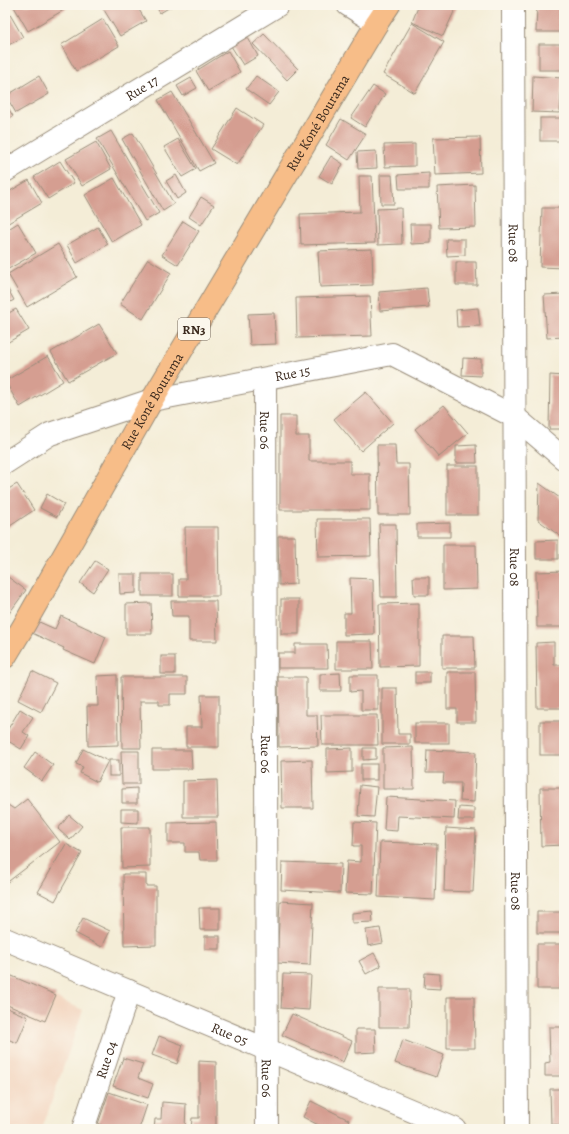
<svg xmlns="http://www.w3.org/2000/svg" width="569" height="1134" viewBox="0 0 569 1134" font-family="Alegreya,serif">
<rect width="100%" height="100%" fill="#fbf7ec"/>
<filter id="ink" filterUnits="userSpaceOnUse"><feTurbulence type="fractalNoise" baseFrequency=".025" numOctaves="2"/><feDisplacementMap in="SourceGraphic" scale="8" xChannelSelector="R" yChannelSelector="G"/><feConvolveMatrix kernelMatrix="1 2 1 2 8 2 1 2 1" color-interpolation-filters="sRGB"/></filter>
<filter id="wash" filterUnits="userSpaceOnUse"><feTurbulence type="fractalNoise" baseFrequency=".012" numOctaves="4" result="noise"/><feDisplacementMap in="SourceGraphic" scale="16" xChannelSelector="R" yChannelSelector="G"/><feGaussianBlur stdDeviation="0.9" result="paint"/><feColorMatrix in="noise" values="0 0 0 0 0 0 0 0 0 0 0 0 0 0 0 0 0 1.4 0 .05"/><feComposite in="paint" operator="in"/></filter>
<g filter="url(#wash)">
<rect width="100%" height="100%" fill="#f4edd7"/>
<!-- built -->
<polygon fill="#f3d4be" points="5,975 83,1010 42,1129 5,1129"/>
<g id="blocks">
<!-- building -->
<g fill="#d59e91">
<polygon points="13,5 72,5 28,31"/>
<polygon points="101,5 136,5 146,21 120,36"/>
<polygon points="155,5 171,5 172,6 160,13"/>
<polygon points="419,5 457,5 443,36 412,22"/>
<polygon points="537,5 564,5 564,32 536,32"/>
<polygon points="5,6 23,37 5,47"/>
<polygon points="103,19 119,46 76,71 61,45"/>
<polygon points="412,23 444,42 415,93 383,74"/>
<polygon points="264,34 298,69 287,80 253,44"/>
<polygon points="247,36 258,56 243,65 231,46"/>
<rect x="539" y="44" width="25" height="26"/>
<polygon points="228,51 240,72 208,91 196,71"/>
<polygon points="39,76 49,94 16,113 6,96"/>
<polygon points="256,76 279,92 269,105 246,89"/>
<polygon points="533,76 562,78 560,113 532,112"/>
<polygon points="191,78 197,88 183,96 177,86"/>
<polygon points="373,86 385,94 365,127 351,118"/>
<polygon points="172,92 214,163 199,171 158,100"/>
<polygon points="5,103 13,116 5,120"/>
<polygon points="237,108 263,125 237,165 211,149"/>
<rect x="540" y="118" width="24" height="23"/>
<polygon points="341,119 366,134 349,160 326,145"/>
<polygon points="111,131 159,213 145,221 97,139"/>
<polygon points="133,133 174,204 163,211 122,139"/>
<polygon points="480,137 481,173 435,175 433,138"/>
<polygon points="178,139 196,169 182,177 164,147"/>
<polygon points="96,142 111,169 82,186 66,159"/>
<polygon points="415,144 415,166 385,167 384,145"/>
<polygon points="376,151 377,168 358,169 357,152"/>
<polygon points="331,156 343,164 332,184 319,176"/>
<polygon points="60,161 74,183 48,199 34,177"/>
<polygon points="429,173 429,189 399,189 398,175"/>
<polygon points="176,175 186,193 177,199 166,181"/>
<polygon points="380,175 392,175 394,204 381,204"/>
<polygon points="359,176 372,176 375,243 301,245 300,214 360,212"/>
<polygon points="114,178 141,225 112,242 85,195"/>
<polygon points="29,180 42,203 5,225 5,194"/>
<polygon points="475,185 476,227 439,228 437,187"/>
<polygon points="201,197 214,205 201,225 189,217"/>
<polygon points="401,208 402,244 378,245 377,209"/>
<polygon points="542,208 564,208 564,268 540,267"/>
<polygon points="183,221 199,231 178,265 162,255"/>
<polygon points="18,223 36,253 5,271 5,231"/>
<polygon points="410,224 431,224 431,243 411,244"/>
<polygon points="98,227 108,244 77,263 67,245"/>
<polygon points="446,239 465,239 465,255 447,256"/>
<polygon points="58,244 77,277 27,307 8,274"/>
<polygon points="372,249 373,285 320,287 318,251"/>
<polygon points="148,259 171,273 143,319 120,304"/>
<polygon points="456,262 476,262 477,285 456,285"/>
<polygon points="5,284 14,300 5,305"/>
<polygon points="427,288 429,307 380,311 379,292"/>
<polygon points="564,294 564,337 547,338 544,295"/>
<polygon points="370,296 372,336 297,338 296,298"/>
<polygon points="478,308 480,326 457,327 456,310"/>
<polygon points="16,309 29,330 5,344 5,315"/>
<polygon points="274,313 276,344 250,345 248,314"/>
<polygon points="99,324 117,353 68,381 51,352"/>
<polygon points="48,356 63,381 20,407 5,381"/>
<polygon points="463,358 481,359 481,376 462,375"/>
<polygon points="550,375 564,376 564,429 549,429"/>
<polygon points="366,392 393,423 361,451 334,419"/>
<polygon points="444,405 468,433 439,457 415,429"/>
<polygon points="280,416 296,416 296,436 309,436 309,461 350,461 350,474 370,474 370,510 280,510"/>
<polygon points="377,445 395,445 396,464 409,464 410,515 378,515"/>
<polygon points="476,445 477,463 456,463 456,446"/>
<rect x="447" y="466" width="31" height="49"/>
<polygon points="539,483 564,501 564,539 538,520"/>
<polygon points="17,484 34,510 7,528 5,525 5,491"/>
<polygon points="47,494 64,504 57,517 40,508"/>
<polygon points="317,519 370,519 371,556 318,557"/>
<polygon points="450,523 450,537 417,537 417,524"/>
<polygon points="379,524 396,524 397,597 381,597"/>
<polygon points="185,527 218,527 219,596 179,596 179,579 186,579"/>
<polygon points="278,536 295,536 296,584 279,585"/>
<polygon points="558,540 558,559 536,559 536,541"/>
<polygon points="443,545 476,545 477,589 443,590"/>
<polygon points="95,561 108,569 93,592 80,583"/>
<polygon points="564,571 564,627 537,627 536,572"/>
<polygon points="119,574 136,574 136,593 120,594"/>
<rect x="142" y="574" width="31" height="22"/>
<polygon points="8,577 26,590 5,619 5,581"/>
<polygon points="413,577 429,577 429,595 414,595"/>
<polygon points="350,578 373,579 374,634 344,635 344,613 351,613"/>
<rect x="281" y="599" width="18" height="35"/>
<polygon points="171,601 216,601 217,641 189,641 189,616 172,616"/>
<polygon points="151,603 152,634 126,634 126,604"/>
<polygon points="419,603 419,666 380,667 379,604"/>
<polygon points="61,616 106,637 95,664 63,650 64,648 32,633 37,621 55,629"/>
<polygon points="442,636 474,636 475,668 442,668"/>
<polygon points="336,641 372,641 373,669 336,669"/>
<polygon points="554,642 554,665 564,665 564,708 537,708 536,643"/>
<polygon points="295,644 327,644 328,668 278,668 278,653 295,653"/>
<rect x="161" y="656" width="14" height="18"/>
<polygon points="32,671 56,683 41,712 18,700"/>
<rect x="415" y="672" width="15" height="11"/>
<polygon points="447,672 475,672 476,722 457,722 457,709 447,709"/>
<polygon points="340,673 341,691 320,691 320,674"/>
<polygon points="117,675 118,745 88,746 87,706 98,706 97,676"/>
<polygon points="350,675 378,675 378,710 361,710 361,691 350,692"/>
<polygon points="121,677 187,677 187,694 170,694 170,705 159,705 159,701 140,701 141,748 122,748"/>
<polygon points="278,677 306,677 306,715 317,715 318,746 279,747"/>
<polygon points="382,688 397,688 398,734 410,734 410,744 382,744"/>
<polygon points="201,695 219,695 219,747 186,747 186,727 202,727"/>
<polygon points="20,709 33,717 23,732 29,736 21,749 5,739 5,734"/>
<polygon points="321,715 377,715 378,745 322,745"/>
<rect x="540" y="721" width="24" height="34"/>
<rect x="415" y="723" width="34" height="20"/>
<polygon points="413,747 414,789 383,789 383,748"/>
<polygon points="352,748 352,772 327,773 327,749"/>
<polygon points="363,748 376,748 376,759 363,760"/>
<polygon points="83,749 108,761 97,782 80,773 83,767 76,764"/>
<polygon points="152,750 191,750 192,769 152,769"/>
<polygon points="427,750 476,752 474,802 460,801 461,783 443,783 444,773 426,773"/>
<polygon points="121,751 139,751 139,784 122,784"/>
<polygon points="35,752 53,765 42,781 24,768"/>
<rect x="109" y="760" width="10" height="16"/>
<polygon points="312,760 313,808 282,808 281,761"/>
<rect x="361" y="764" width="16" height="16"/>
<polygon points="217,780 218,817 183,817 183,781"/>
<polygon points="360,785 377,787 374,817 358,816"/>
<polygon points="137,788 137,803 122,803 122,789"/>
<polygon points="540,788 564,788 564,845 541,846"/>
<polygon points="386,797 455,801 454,819 398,816 397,831 384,830"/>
<polygon points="27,799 60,842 5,884 5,803 14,809"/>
<polygon points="459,807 474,808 474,820 458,820"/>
<polygon points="121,809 138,809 138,823 121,822"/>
<polygon points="69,815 82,826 70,840 58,829"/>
<polygon points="216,822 217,860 200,860 199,852 185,852 185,843 168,843 168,823"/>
<polygon points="354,822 376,823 373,894 345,893 347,861 361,862 361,846 353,846"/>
<polygon points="121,827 150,827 150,867 122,868"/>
<polygon points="446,828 476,830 473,892 444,891"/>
<polygon points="380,842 437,844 435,900 378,897"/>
<polygon points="66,844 82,853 55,901 38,892"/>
<polygon points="282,862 341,864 340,893 281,890"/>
<polygon points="123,874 146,874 146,886 156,886 156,945 124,946"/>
<polygon points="280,901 313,903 310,965 277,963"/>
<polygon points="199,908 220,908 220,930 200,930"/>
<polygon points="372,911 373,922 352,923 352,913"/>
<rect x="537" y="912" width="27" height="21"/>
<polygon points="83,918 110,931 102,947 75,933"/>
<polygon points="380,928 383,943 368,946 366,930"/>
<rect x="205" y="936" width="15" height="13"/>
<polygon points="537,944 562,944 563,989 537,989"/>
<polygon points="374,953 381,966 366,974 359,961"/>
<polygon points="5,973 56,995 45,1021 5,1004"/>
<polygon points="425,973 440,974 440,989 424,988"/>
<polygon points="283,974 311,975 309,1010 281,1008"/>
<polygon points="379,989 410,989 409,1027 379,1027"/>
<polygon points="447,997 474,997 475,1048 447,1048"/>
<polygon points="5,1007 28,1017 17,1043 5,1038"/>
<polygon points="292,1014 352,1041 343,1062 282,1035"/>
<polygon points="549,1027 564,1027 564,1076 545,1076 545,1063 550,1062"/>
<polygon points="356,1029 375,1029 376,1052 356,1053"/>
<polygon points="159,1036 183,1045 177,1064 152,1055"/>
<polygon points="403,1040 444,1055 436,1077 395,1063"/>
<polygon points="123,1058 143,1064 138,1078 153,1084 148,1098 113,1086"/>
<polygon points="199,1061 216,1062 216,1129 191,1129 192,1118 199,1118"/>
<polygon points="550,1089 564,1089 564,1124 551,1125"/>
<polygon points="109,1092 147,1105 139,1129 112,1129 98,1124"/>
<polygon points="311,1101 349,1120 345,1129 326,1129 303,1117"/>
<polygon points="162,1102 186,1104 185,1129 154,1129 155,1119 161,1119"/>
</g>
</g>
</g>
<g filter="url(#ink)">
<use href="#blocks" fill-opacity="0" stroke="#988c7a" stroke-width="1"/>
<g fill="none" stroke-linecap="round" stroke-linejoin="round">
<defs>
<g id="minor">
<polyline points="348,5 377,23"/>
<path id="s1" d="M 513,5 L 517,1129"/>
<path id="s2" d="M 5,171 L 278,5"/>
<path id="s3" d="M 265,379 L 267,1129"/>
<path id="s4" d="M 5,463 L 50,434 L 152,400 L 392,354 L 515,417 L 564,459"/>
<path id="s5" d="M 5,939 L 455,1129"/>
<path id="s6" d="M 83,1129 L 129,991"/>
</g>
<g id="highway">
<path id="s7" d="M 5,657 L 23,627 L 152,400 L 377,23 L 389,5"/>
</g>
</defs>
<!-- minor casing -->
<use href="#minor" stroke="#988c7a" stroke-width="24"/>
<!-- highway casing -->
<use href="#highway" stroke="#988c7a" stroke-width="24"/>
<!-- minor -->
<use href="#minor" stroke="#fff" stroke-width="22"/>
<!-- highway -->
<use href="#highway" stroke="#f7bd88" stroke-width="22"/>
</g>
</g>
<g text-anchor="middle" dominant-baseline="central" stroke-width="3.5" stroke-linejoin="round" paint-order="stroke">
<!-- shield labels -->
<rect fill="#fbf7ec" stroke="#75685c" stroke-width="1" x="178" y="318" width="32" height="22" rx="3"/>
<g font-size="13" font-weight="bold" fill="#3b2a1e">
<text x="194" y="329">RN3</text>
</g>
<!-- street labels -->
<g font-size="14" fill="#3b2a1e" stroke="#fbf7ec">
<text stroke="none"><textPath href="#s2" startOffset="160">Rue 17</textPath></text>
<text stroke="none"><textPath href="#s7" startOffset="619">Rue Koné Bourama</textPath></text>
<text stroke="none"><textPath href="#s1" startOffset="238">Rue 08</textPath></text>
<text stroke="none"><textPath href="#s4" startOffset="304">Rue 15</textPath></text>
<text stroke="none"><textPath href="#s7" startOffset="295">Rue Koné Bourama</textPath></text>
<text stroke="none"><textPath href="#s3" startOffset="51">Rue 06</textPath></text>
<text stroke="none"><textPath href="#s1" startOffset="562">Rue 08</textPath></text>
<text stroke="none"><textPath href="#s3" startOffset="375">Rue 06</textPath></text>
<text stroke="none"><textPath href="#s1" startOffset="886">Rue 08</textPath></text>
<text stroke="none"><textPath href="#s5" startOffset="244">Rue 05</textPath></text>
<text stroke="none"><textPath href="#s6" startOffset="73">Rue 04</textPath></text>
<text stroke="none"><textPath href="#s3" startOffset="699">Rue 06</textPath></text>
</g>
</g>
<!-- margin -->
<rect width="569" height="1134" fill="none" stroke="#fbf7ec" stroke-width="20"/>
</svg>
